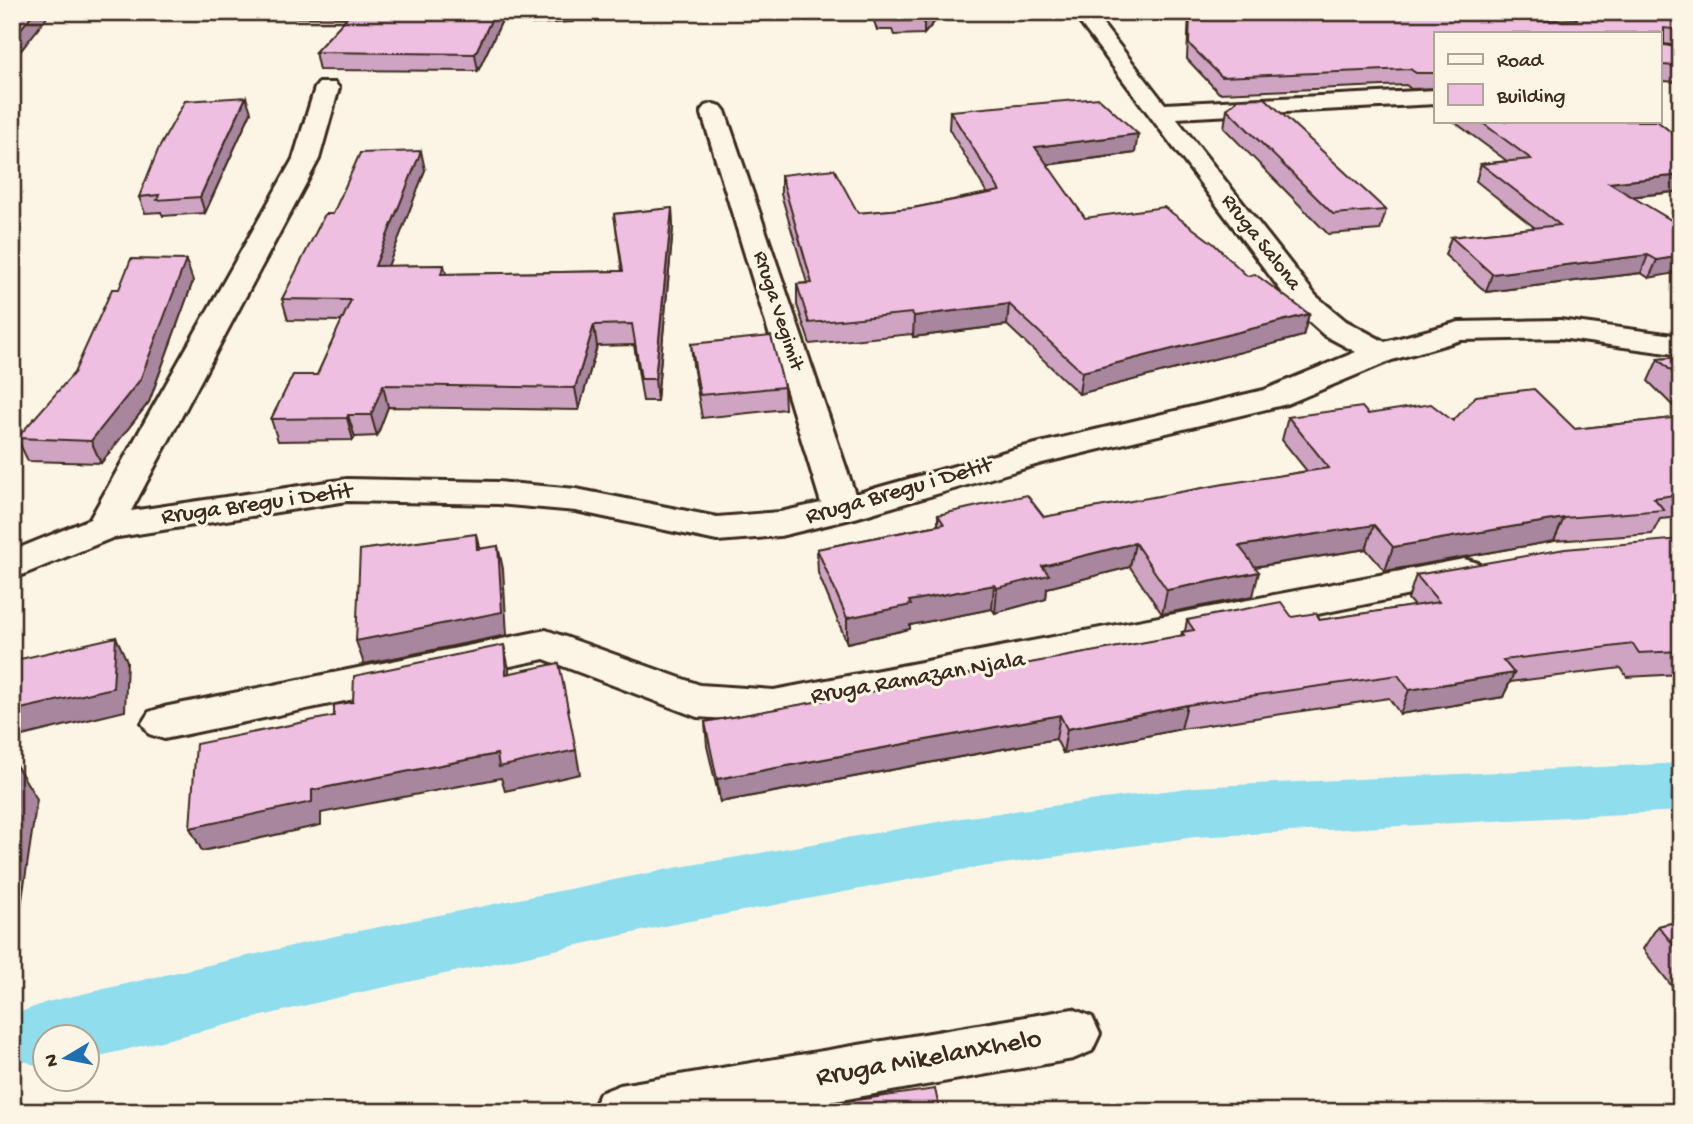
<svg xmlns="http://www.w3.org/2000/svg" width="1693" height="1124" viewBox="0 0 1693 1124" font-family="'Gochi Hand',sans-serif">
<rect width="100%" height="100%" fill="#fcf5e5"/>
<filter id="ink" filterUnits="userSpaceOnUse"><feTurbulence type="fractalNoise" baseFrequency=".0143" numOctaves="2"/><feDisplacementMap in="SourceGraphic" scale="14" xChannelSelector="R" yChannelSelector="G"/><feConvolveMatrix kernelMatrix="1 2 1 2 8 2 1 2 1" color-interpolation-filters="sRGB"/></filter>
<g filter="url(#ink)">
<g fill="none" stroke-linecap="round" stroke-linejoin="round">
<!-- canal -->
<path fill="#8fdded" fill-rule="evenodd" d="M 1681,763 L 1681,811 L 1195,837 L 961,870 L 674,924 L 344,996 L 88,1059 L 88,1036 L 46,1036 L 46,1069 L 21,1060 C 12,1040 12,1032 21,1012 L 47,1002 L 344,934 L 674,868 L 961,818 L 1195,787 Z"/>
<defs>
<g id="minor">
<polygon points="1072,12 1093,12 1165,104 1436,90 1436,104 1176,118 1316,296 1346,321 1385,342 1459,322 1560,320 1681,336 1681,355 1560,338 1461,340 1392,360 1287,404 1042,463 855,518 780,536 717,541 576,511 498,504 347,501 112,538 12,579 12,551 90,519 293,159 315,88 319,83 335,83 339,88 319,159 131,511 347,479 498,482 576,489 717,517 780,512 821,503 701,111 705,106 713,104 721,106 725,111 855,494 1019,448 1264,390 1356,352 1324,335 1294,308"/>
<polygon points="1464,559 1478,563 1483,572 1478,581 1036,672 774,722 697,717 544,659 164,739 149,734 142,723 149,712 164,707 546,630 700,685 774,690"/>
<polygon points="1073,1009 1092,1017 1100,1034 1092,1051 1073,1059 773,1112 592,1112 600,1093 620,1085"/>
</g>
</defs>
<!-- minor casing -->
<use href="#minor" stroke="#3b2a1e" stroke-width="6"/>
<!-- minor -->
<use href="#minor" fill="#fcf5e5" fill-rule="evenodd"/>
</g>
<!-- wall -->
<g fill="#cea4c2" stroke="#3b2a1e" stroke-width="2">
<polygon points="236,12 506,12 478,71 319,70 315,52 347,18 237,17"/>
<polygon points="531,12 575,12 574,22 532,24"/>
<polygon points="871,12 943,12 924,34 894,35 892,30 877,30"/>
<polygon points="1189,12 1505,12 1538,21 1546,20 1514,12 1681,12 1681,46 1664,44 1664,45 1681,48 1681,82 1660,81 1660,33 1436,33 1436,88 1411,89 1406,85 1219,93 1187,59"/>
<polygon points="1227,109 1386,210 1380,230 1328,234 1224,128"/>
<polygon points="950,111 1135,153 1047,165 1085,218 1247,276 1309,314 1303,336 1079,394 1007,325 913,337 912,334 810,344 797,305 797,284 807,283 781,194 781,175 858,213 913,208 987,193 949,129"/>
<polygon points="251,112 205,213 163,216 161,212 145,213 139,197"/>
<polygon points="1453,121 1657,121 1681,140 1681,191 1632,197 1681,226 1649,278 1641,273 1486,292 1445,255 1451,237 1535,228 1476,181 1481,164 1507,161"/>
<polygon points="425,170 388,266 444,265 446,274 622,271 614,214 672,208 673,228 657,401 643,401 634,345 597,346 579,410 388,407 377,436 355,437 353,440 278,441 271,419 317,375 342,321 288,320 282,299 333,214"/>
<polygon points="193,281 149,402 101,463 28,461 17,438"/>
<polygon points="691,344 784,387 785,409 702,418 693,365"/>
<polygon points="1681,357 1681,414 1648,381 1658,359"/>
<polygon points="1368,414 1575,429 1681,417 1681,517 1660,519 1652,534 1554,541 1385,571 1366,549 1255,567 1253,596 1162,614 1130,567 1047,588 1046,599 995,613 992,609 910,625 910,629 847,643 818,573 817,549 938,525 938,515 1044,517 1307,471 1282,440 1288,417"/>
<polygon points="1681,539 1681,674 1627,677 1621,668 1510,682 1503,697 1400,714 1389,698 1181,729 1063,753 1056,739 720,802 707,746 705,722 1181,636 1182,632 1185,631 1187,620 1292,617 1320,620 1414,606 1408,599 1416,575"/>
<polygon points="1681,921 1681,998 1643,949 1658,926"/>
</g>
<!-- shaded-wall -->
<g fill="#a7869e" stroke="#3b2a1e" stroke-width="2">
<polygon points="34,12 51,12 12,62 12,40"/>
<polygon points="495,12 506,12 478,71 475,54"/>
<polygon points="932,12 943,12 924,34 924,20"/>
<polygon points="246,97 251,112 205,213 200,197"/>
<polygon points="1138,134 1135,153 1034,166 1035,147"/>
<polygon points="421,151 425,170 380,287 375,266"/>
<polygon points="1681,175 1681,191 1602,200 1609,183"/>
<polygon points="672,208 673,228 657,401 655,379"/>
<polygon points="1648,255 1641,273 1486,292 1492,274"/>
<polygon points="1681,256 1681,272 1649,278 1657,260"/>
<polygon points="186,260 193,281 149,402 101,463 91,441"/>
<polygon points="1009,304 1007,325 913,337 914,316"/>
<polygon points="1309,314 1303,336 1079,394 1082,372"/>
<polygon points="594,325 597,346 579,410 575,388"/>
<polygon points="383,385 388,407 377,436 371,415"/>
<polygon points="348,415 355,437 353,440 347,418"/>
<polygon points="1564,518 1554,541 1385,571 1393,547"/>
<polygon points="1374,525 1366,549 1234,570 1239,546"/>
<polygon points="476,534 482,557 477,549"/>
<polygon points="1135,543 1130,567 1047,588 1046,599 995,613 997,588 1042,566"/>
<polygon points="498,546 503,569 507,635 364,664 356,641"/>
<polygon points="1259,572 1253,596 1162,614 1167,590"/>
<polygon points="994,585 992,609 910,625 910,629 847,643 847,618 909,601"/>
<polygon points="116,637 127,661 125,711 22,736 12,719 12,711"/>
<polygon points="504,645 509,669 511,698 506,674"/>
<polygon points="1514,673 1503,697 1400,714 1409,690"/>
<polygon points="1187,705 1181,729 1063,753 1067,729"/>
<polygon points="1060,715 1056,739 720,802 717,779"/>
<polygon points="576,750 580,774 505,791 501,778 321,813 321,825 202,851 190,828 312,790 497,754"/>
<polygon points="16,765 37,799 21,906 12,910 12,791"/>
</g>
<!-- building -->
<g fill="#efbfe2" stroke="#3b2a1e" stroke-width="2">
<polygon points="12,12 34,12 12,40"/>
<polygon points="352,12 495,12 475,54 315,52"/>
<polygon points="531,12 573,12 573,13 531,15"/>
<polygon points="875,12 932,12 924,20 894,21 892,17 877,17"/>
<polygon points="1190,12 1505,12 1538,21 1577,19 1573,12 1681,12 1681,30 1664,28 1664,45 1681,48 1681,66 1660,65 1660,33 1436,33 1436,73 1416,73 1410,69 1222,77 1189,44"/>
<polygon points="246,97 200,197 157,200 159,195 139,197 158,150 185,101"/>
<polygon points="1099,98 1138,134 1035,147 1085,218 1164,207 1214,244 1247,276 1255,274 1309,314 1082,372 1009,304 914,316 912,313 809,323 797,284 812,283 781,175 834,169 858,213 913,208 1000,191 950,111"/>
<polygon points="1265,98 1386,210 1333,214 1227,109 1238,99"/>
<polygon points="1480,121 1657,121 1681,140 1681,175 1609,183 1681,226 1681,256 1657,260 1648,255 1492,274 1451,237 1560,225 1481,164 1531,159"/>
<polygon points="421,151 375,266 444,265 441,274 623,271 614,214 672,208 655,379 641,379 632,324 594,325 575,388 383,385 371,415 348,415 347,418 271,419 293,375 317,375 351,300 282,299 325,214 333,214 360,153"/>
<polygon points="131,259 186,260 140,380 91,441 17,438 74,373 112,289 119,289"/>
<polygon points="771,336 784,387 700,395 691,344"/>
<polygon points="1681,357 1681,380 1658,359"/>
<polygon points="1534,389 1575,429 1681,417 1681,494 1654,498 1664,510 1564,518 1393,547 1374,525 1239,546 1259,572 1167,590 1135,543 1042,566 1049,575 997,588 994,585 909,601 911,605 847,618 817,549 944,524 938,515 1027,495 1044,517 1224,484 1329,468 1288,417 1362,407 1368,414 1431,404 1453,421 1476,396"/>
<polygon points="476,534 477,549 498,546 502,612 356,641 360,550"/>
<polygon points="1681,539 1681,651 1639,653 1633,644 1503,660 1514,673 1409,690 1398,675 1187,705 1067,729 1060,715 717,779 705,722 1184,635 1182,632 1194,630 1187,620 1281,602 1292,617 1316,613 1320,620 1439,602 1416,575 1565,549"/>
<polygon points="116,637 113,688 12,711 12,684 16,660"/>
<polygon points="504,645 506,674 559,663 576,750 499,767 497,754 312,790 312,802 190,828 196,744 334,716 334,705 353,702 354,676"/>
<polygon points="16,765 12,791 12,766"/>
<polygon points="1681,921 1681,954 1658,926"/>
<polygon points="935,1089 940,1112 805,1112 805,1107"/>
</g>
</g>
<g text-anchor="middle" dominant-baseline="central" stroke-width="6" stroke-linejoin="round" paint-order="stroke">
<!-- far-street labels -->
<g font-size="21" fill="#3b2a1e" stroke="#fcf5e5">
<text transform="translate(1260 243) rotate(52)">Rruga Salona</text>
<text transform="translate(777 311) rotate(72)">Rruga Vegimit</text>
</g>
<!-- street labels -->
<g font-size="24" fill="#3b2a1e" stroke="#fcf5e5">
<text transform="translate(899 492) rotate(-16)">Rruga Bregu i Detit</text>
<text transform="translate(257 505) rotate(-8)">Rruga Bregu i Detit</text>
<text transform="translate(918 679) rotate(-10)">Rruga Ramazan Njala</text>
</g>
<!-- near-street labels -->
<g font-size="28" fill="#3b2a1e" stroke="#fcf5e5">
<text transform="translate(929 1059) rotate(-10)">Rruga Mikelanxhelo</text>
</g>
</g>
<!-- margin -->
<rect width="1693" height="1124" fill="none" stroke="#fcf5e5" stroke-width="42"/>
<rect x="21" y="21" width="1651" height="1082" fill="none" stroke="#3b2a1e" stroke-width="2.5" filter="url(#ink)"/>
<!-- legend -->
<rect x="1434" y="32" width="228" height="91" fill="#fcf5e5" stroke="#afa495" stroke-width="2"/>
<rect x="1448" y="54" width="35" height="10" fill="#fcf5e5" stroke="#afa495" stroke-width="2"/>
<text x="1497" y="66" font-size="21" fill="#3b2a1e">Road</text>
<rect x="1448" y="84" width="35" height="21" fill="#efbfe2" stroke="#afa495" stroke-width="2"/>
<text x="1497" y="102" font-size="21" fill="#3b2a1e">Building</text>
<!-- north arrow -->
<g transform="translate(66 1058) rotate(260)"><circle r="33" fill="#fcf5e5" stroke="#afa495" stroke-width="2"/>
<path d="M0-5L12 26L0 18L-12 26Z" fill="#1f6fb2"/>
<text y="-10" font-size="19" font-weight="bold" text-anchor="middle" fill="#3b2a1e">N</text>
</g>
</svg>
